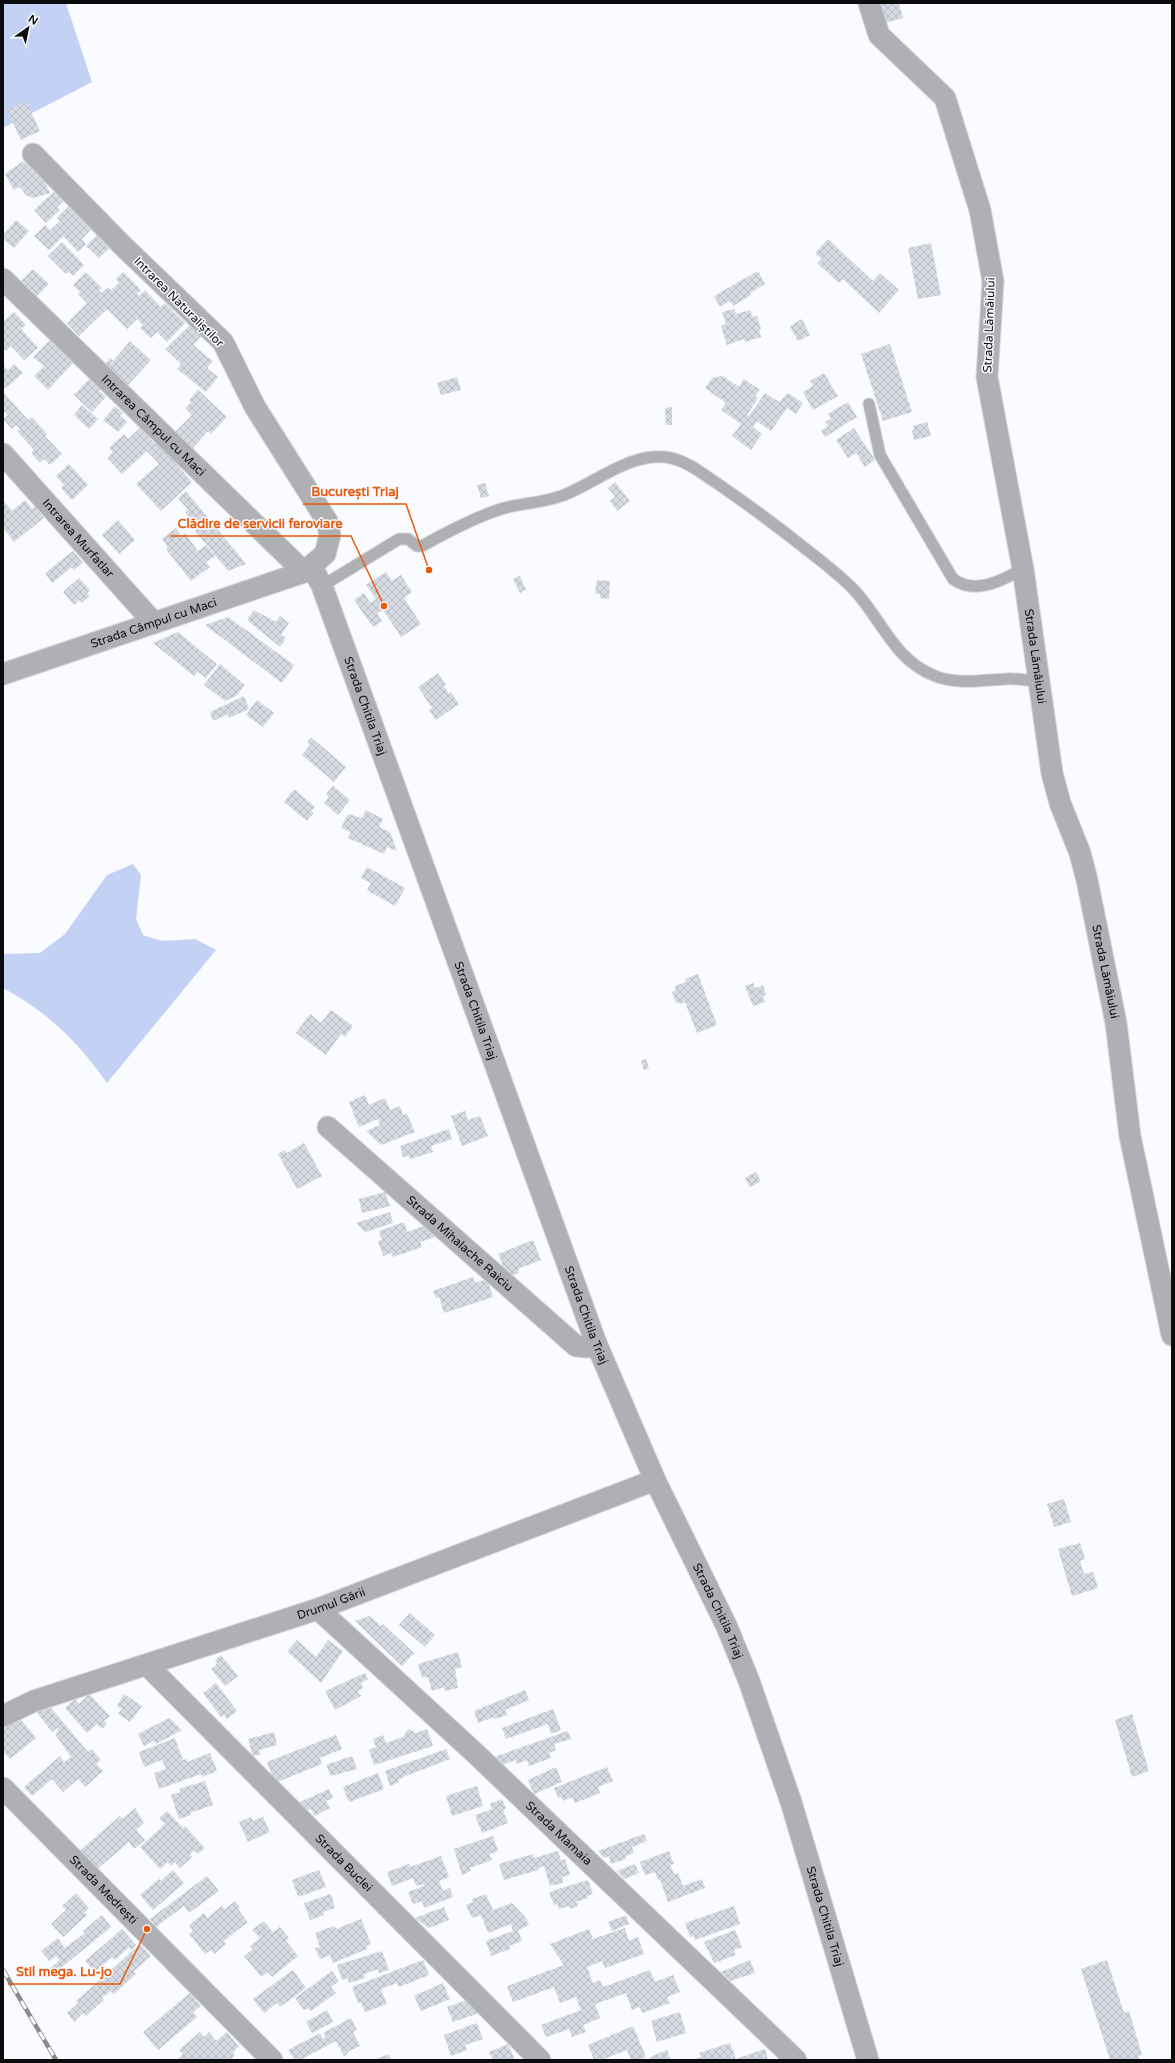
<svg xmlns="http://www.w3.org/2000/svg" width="1175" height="2063" viewBox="0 0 1175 2063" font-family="'Varela Round',sans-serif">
<defs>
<pattern id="building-cross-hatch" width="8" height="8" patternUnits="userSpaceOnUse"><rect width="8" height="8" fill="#d7dae2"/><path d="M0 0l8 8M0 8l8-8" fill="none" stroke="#b7bac1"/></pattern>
</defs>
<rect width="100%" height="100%" fill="#f9fbfe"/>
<!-- green -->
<g fill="#c3d2f4">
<polygon points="3,3 66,3 92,82 3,128"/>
<path d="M 133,864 L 141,875 L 136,919 L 143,935 L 162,941 L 195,939 L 216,950 L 107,1083 C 78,1042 48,1012 3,988 L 3,954 L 40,953 L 65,934 L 107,875 Z"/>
</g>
<!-- building -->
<g fill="url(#building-cross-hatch)">
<polygon points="870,3 899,3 903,18 885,23"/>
<polygon points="26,101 40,131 21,140 7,110"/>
<polygon points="22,162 38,166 50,193 33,198 26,195 20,187 14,190 5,174"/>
<polygon points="59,187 68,197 57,207 60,210 46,223 34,210"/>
<polygon points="73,201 96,224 82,239 86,244 78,252 63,236 49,250 34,236 45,225 50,230 60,221 57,218"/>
<polygon points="16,220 29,231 14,248 3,239 5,236 3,235"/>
<polygon points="100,232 113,245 99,258 86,246"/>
<polygon points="828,239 873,281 880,273 899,290 879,313 843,279 839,283 817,263 822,259 815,253"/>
<polygon points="62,242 84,265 73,276 69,272 66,274 48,256"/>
<polygon points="931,243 941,295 918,299 908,248"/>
<polygon points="33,269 49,284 37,296 21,281"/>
<polygon points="758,271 765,284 750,293 751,295 733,306 730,301 720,307 714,296"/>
<polygon points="86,272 102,288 99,291 101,293 108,287 111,290 119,283 116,279 123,272 141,290 137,294 139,296 145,290 161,307 165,303 185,323 167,342 157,332 151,338 140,328 143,325 137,319 127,329 107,309 79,336 67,323 87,303 78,294 80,292 73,285"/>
<polygon points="734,309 736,314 750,310 753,317 757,316 761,329 759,329 761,337 745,342 744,339 727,345 721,326 726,324 722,312"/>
<polygon points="14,312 26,325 21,329 38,348 24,360 11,346 6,351 3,348 3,322"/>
<polygon points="802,319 810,335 798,341 790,326"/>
<polygon points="192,323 203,335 193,345 213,361 207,368 218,377 206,392 177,369 181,364 165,349"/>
<polygon points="52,338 75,361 48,390 34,376 44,366 33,357"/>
<polygon points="130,341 151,360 127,386 104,366 110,358 113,361"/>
<polygon points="890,344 912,412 883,421 861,354"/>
<polygon points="14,364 23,373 6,388 3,387 3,365 8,370"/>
<polygon points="824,373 838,396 813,410 803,392 813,386 810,381"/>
<polygon points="723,376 739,387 744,379 760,390 755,396 758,398 747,415 749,416 765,393 779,402 788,393 803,403 796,414 787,408 771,431 757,421 753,427 762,434 751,450 732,436 741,424 721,410 726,403 705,388 712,378"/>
<polygon points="91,377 103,387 99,391 106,397 92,412 74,395"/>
<polygon points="457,377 461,390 441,395 437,383"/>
<polygon points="198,390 227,417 211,434 208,431 191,450 173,434 192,415 185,408 191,402 189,400"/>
<polygon points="3,392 28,420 32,417 47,434 45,436 62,454 50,465 44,459 40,463 31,453 34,450 17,431 20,429 16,425 12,429 3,419 8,415 5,412 3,413"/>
<polygon points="848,402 857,417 825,437 821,431 828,426 825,422 831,419 828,414"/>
<polygon points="82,405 98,419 89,429 74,415"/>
<polygon points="115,406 123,413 120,416 127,422 118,432 103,420"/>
<polygon points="672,407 672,425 666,425 665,408"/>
<polygon points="927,422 931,436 914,440 912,430 914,430 913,426"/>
<polygon points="140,428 155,444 157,442 192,482 161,511 136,484 159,464 147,451 122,474 107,458 113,452 109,448 124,434 128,439"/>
<polygon points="854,428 875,460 865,467 856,453 848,458 836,440"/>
<polygon points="69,464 88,485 72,500 61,488 64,485 56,476"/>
<polygon points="615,482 630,501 617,511 610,501 615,497 608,488"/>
<polygon points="485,483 489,496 481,498 477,485"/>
<polygon points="186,491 238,554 246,564 228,571 206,544 195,531 198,528 185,512 188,510 178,498"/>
<polygon points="3,500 12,511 25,500 32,509 35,506 44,518 14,542 3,528"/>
<polygon points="118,520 135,540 119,554 102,535"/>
<polygon points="176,528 181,536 185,533 198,551 206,545 215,556 206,562 210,567 191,581 166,549 168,547 162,539"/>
<polygon points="73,551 83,563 74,570 72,567 52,583 45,573"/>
<polygon points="386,572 392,581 401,575 412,592 404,598 421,624 401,637 383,610 377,613 382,621 373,627 354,600 364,593 370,603 376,599 366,585"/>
<polygon points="520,576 526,590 520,593 513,579"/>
<polygon points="79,578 90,590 87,593 90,596 82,603 80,600 74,605 63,592"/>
<polygon points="597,580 610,581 609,599 600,598 600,594 595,593"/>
<polygon points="254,610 276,622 280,616 289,623 281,635 286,638 280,647 247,620"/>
<polygon points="228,617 294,665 282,683 205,625"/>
<polygon points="178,632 217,664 206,678 198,672 194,676 153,643"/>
<polygon points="220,664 245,685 236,696 225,701 204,685"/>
<polygon points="438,673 446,685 444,686 449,694 451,692 459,704 436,720 429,710 432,708 418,687"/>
<polygon points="244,696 249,709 229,718 228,714 213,721 210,712"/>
<polygon points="257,700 274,713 263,727 246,715"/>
<polygon points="311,737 346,767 334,782 302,755 310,745 307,742"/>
<polygon points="333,786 350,800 338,815 324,803 329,797 326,794"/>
<polygon points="294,789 315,807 311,811 314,813 307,821 284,802"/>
<polygon points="366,810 383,819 379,827 390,832 397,851 387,847 384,854 348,838 351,832 341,828 348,814 362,818"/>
<polygon points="367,867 405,888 395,906 367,890 371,883 361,878"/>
<polygon points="698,974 717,1025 697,1033 685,1002 680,1004 679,1002 676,1003 672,992 676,990 675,986 686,982 685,979"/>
<polygon points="753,983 755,988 763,985 766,995 763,996 765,1002 753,1006 745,986"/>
<polygon points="331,1010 353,1026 345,1037 341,1034 326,1055 296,1033 310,1014 321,1023"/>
<polygon points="646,1059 649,1068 644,1070 641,1061"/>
<polygon points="365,1095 369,1105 385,1098 390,1110 400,1106 403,1115 407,1114 415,1132 381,1145 366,1131 380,1125 378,1119 359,1127 349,1102"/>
<polygon points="465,1111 468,1120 480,1116 488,1136 462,1146 451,1116"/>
<polygon points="449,1129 452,1139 431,1146 433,1152 410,1159 409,1156 403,1157 400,1146"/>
<polygon points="304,1143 322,1176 297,1189 278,1154 285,1150 287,1153"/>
<polygon points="756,1172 761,1181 750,1187 745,1178"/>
<polygon points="385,1192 390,1206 362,1213 359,1199"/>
<polygon points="390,1212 393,1223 365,1232 356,1223"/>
<polygon points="404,1222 407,1232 430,1224 435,1237 420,1242 422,1247 393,1257 391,1253 383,1256 378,1241 382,1240 379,1231"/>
<polygon points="533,1240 541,1260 518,1269 519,1273 508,1277 498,1254"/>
<polygon points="473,1277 475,1283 487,1279 493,1297 444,1313 439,1297 436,1298 433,1291"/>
<polygon points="1064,1499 1071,1522 1054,1527 1047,1504"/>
<polygon points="1080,1543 1085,1559 1080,1561 1084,1574 1093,1572 1098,1588 1072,1596 1058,1549"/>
<polygon points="410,1613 435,1635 425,1647 399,1625"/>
<polygon points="370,1616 381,1626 383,1624 414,1653 402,1666 355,1621"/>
<polygon points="297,1640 316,1657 328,1640 343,1651 321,1683 287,1651"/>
<polygon points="458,1652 462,1667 455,1669 458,1688 445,1691 444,1687 432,1691 428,1677 422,1678 418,1664"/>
<polygon points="221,1655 238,1676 225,1686 211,1669 217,1664 215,1660"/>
<polygon points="365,1673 368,1679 361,1683 363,1688 358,1691 361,1696 335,1710 325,1691"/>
<polygon points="216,1683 237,1711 227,1719 224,1715 221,1717 203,1693"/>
<polygon points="525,1690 529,1700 505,1710 507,1715 495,1719 494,1717 478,1723 474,1711"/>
<polygon points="89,1694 110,1716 104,1721 107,1724 102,1729 97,1724 87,1733 65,1708 75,1699 79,1704"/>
<polygon points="124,1694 142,1706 130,1722 118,1714 122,1709 117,1706"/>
<polygon points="48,1704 88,1752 92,1749 101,1760 96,1764 103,1771 85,1787 78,1779 63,1792 52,1779 32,1796 24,1787 60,1756 64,1762 71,1757 55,1734 59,1730 57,1728 52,1732 37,1713"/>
<polygon points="553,1709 561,1730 551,1734 548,1724 506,1739 502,1728"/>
<polygon points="1132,1714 1149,1771 1132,1777 1115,1720"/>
<polygon points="19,1717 36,1738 10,1759 3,1751 3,1724 6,1722 9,1726"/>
<polygon points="169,1718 182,1730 156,1744 154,1741 144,1746 138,1734"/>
<polygon points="408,1729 416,1733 427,1729 433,1746 374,1765 369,1750 376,1747 373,1739 383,1735 386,1743 403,1737"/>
<polygon points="568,1731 571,1739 554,1744 556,1750 549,1753 551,1758 529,1766 527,1760 517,1764 515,1760 502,1765 494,1757"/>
<polygon points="274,1732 277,1745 259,1750 261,1754 253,1756 248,1739"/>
<polygon points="336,1735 342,1749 320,1758 322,1764 275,1783 267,1762"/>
<polygon points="175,1738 183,1760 187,1759 187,1762 210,1753 217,1771 202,1777 201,1774 159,1789 154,1773 166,1769 162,1760 144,1767 139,1752"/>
<polygon points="446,1749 450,1759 403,1777 403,1778 398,1780 399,1782 390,1786 385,1771"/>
<polygon points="352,1756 357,1769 331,1776 326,1765"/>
<polygon points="556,1767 562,1782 534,1794 528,1780"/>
<polygon points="607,1767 613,1781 598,1787 600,1793 575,1803 572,1797 563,1801 561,1797 558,1798 554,1788"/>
<polygon points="378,1773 384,1789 349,1802 343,1787"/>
<polygon points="205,1781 213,1805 190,1813 191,1815 179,1819 171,1795 180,1792 179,1789"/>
<polygon points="477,1786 483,1806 452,1816 446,1796"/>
<polygon points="329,1789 333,1798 326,1801 330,1808 315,1816 311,1809 303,1813 298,1803"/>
<polygon points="502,1799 506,1808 503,1810 508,1823 482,1833 475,1815 492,1809 490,1804"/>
<polygon points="135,1808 144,1823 136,1830 145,1840 134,1849 129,1842 94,1872 77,1853 120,1816 122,1819"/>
<polygon points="167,1811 183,1828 185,1826 205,1848 198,1854 194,1850 190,1855 192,1857 180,1868 175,1862 171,1866 168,1862 160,1869 140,1847 165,1824 159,1818"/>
<polygon points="251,1817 253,1821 263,1817 270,1832 248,1842 239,1822"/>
<polygon points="644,1834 647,1841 632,1847 634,1853 625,1856 626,1859 611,1864 609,1856 604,1858 598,1851"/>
<polygon points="493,1836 498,1851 489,1854 492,1860 470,1868 471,1871 462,1875 454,1849"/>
<polygon points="558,1851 561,1861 565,1859 570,1875 562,1877 563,1883 550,1886 544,1866 538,1868 539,1870 504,1880 499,1864 533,1854 534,1858"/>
<polygon points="669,1851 674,1864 670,1865 674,1874 678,1873 683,1886 702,1879 705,1888 668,1902 660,1880 658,1880 655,1872 645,1875 640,1862"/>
<polygon points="441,1856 449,1877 439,1881 443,1891 450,1888 453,1897 424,1908 422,1901 413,1904 408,1892 424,1886 424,1884 416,1886 413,1878 392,1886 387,1872 409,1864 410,1867"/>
<polygon points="635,1864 639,1873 624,1879 617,1871"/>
<polygon points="173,1870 184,1883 153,1910 140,1895 159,1879 161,1881"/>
<polygon points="319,1870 326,1887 298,1897 292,1880"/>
<polygon points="207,1876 219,1891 189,1913 184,1906 156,1927 150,1919"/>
<polygon points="588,1880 593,1894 587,1896 588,1898 576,1902 578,1906 570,1909 569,1906 559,1909 557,1904 554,1905 549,1892"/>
<polygon points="76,1893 89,1908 84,1913 87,1915 63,1937 51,1924 66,1910 62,1906"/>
<polygon points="331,1894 335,1908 323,1912 324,1915 310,1920 304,1903"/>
<polygon points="486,1894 493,1910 512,1903 526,1918 529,1925 518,1930 522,1941 509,1946 510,1949 491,1956 486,1941 513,1931 511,1924 488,1933 481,1915 472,1918 466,1905 473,1902 472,1899"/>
<polygon points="235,1901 240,1907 238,1909 248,1922 224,1941 226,1944 214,1954 211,1950 205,1954 189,1934 193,1931 189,1925 204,1913 207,1918 222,1906 225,1909"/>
<polygon points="734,1906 740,1924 695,1940 694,1936 690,1937 685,1923"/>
<polygon points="444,1907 449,1920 429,1928 415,1918"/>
<polygon points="102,1915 111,1927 55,1973 50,1968 60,1960 56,1956 49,1961 41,1951 58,1938 65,1948 85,1933 83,1931"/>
<polygon points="626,1915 629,1924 612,1931 608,1922"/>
<polygon points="361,1919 371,1944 366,1946 367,1949 333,1963 330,1955 320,1959 315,1948 320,1947 315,1933 334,1926 336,1929"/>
<polygon points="264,1921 273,1932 280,1927 289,1938 286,1941 298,1956 272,1977 268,1972 261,1977 244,1956 253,1949 250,1946 260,1938 252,1930"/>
<polygon points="625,1928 629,1941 638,1937 644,1954 605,1968 602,1961 587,1967 593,1983 600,1980 603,1987 650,1970 655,1982 673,1975 680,1992 667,1997 670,2003 642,2013 640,2007 632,2010 626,1993 595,2004 600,2018 583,2025 586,2032 572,2037 569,2029 546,2037 541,2025 581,2010 576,1997 560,2003 554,1987 513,2002 507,1986 564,1965 550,1944 589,1929 593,1939"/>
<polygon points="122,1929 136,1945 131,1950 129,1947 115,1960 112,1957 95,1972 85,1961"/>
<polygon points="735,1930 742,1947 734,1950 736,1955 714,1963 704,1942"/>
<polygon points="140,1944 151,1956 134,1971 136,1974 114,1994 111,1991 102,1998 104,2000 86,2016 83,2013 74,2022 67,2013 78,2003 76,2001"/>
<polygon points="382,1951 389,1970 379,1973 378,1969 364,1974 365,1978 349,1983 348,1978 342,1980 337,1965"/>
<polygon points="423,1960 429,1975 399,1987 397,1983 381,1989 387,2004 365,2012 361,2002 358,2003 352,1987"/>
<polygon points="750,1960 755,1973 730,1981 721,1972"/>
<polygon points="1107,1960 1124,2013 1129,2011 1142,2055 1138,2056 1140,2060 1110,2060 1081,1969"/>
<polygon points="293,1970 306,1988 280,2007 277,2003 264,2013 253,1999"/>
<polygon points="332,1971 339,1981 331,1987 336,1993 311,2011 308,2008 304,2010 295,1998"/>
<polygon points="443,1983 450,1999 421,2011 414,1996"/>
<polygon points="190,1993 201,2006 193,2012 197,2017 158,2050 143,2032"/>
<polygon points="467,2000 479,2013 453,2022 447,2007"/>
<polygon points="327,2010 333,2022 312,2033 306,2022"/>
<polygon points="680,2012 686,2033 657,2042 651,2021"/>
<polygon points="351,2018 357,2030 353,2032 360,2046 347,2052 348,2054 344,2056 336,2041 300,2060 295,2060 288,2050 320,2033 323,2039 326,2037 323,2033"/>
<polygon points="477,2023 483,2039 465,2045 467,2050 451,2056 444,2035"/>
<polygon points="633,2026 646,2057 638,2060 631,2060 627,2050 601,2060 594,2060 588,2045"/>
<polygon points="200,2032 204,2037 209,2032 216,2041 227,2032 239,2047 233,2052 235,2055 230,2060 177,2060 183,2054 179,2050"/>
<polygon points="730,2043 736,2059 765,2049 768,2060 692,2060 701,2057 699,2053"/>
<polygon points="508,2044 515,2060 493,2060 489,2052"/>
<polygon points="667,2050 671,2060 651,2060 650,2057"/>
<polygon points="389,2054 391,2060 374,2060"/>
</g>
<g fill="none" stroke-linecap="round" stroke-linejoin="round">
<defs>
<g id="service">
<path d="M 869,404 L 880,455 L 953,579 C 975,595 1001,581 1023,569"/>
<path d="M 322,586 L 399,539 L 408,539 L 417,546 L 422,546 C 447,532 473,518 501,509 C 521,503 544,503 564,495 C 597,482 633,450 671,458 C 689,462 704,475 718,484 C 750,506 781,529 811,553 C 826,565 842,577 855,591 C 882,620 894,660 935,676 C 958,685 983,680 1006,679 C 1017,678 1028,681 1039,681"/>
</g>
<g id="minor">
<path id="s1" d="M 869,3 L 879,35 L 945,98 L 980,210 L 993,281 L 987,377 L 1023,569 L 1052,773 L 1060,803 L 1080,853 L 1087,880 L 1116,1023 L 1130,1136 L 1172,1335"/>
<path id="s2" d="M 3,279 L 304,572"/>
<path id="s3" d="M 3,454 L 154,623"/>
<path id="s4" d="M 312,567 L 322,586 L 596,1343 L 655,1480 L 727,1627 L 749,1681 L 791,1802 L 868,2060"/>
<path id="s5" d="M 3,674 L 304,572 L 325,554 L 330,535 L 327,521 L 255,407 L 223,342 L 122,245 L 33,154"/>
<path id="s6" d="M 328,1127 L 576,1346 L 587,1347 L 596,1343"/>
<path id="s7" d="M 318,1609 L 476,1754 L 796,2060"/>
<path id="s8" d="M 147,1665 L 540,2060"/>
<path id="s9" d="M 3,1716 L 34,1701 L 318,1609 L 655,1480"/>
<path id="s10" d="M 3,1788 L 272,2060"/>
</g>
</defs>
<!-- service casing -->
<use href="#service" stroke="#d3d5d8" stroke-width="13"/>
<!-- minor casing -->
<use href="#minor" stroke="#d3d5d8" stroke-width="23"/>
<!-- service -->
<use href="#service" stroke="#aeb0b3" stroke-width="11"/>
<!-- minor -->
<use href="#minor" stroke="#aeb0b3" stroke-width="21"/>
<defs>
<polyline id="rail" points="3,1970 56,2060"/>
</defs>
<!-- rail casing -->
<use href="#rail" stroke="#898b8d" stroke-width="4.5"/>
<!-- rail -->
<use href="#rail" stroke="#f9fbfe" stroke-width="3" stroke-dasharray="9" stroke-linecap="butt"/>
</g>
<g text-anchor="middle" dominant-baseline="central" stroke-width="3" stroke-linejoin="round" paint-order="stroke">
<!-- street labels -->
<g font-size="12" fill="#0b0c0e" stroke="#f9fbfe">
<text transform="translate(179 302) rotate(45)">Intrarea Naturaliștilor</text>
<text transform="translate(989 325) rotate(-88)">Strada Lămâiului</text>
<text stroke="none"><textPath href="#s2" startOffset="210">Intrarea Câmpul cu Maci</textPath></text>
<text stroke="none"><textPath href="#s3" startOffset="113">Intrarea Murfatlar</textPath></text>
<text stroke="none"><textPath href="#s5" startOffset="159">Strada Câmpul cu Maci</textPath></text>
<text stroke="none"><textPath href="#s1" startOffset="694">Strada Lămâiului</textPath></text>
<text stroke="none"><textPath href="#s4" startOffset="149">Strada Chitila Triaj</textPath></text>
<text stroke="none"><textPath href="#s1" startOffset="1018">Strada Lămâiului</textPath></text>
<text stroke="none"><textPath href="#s4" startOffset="473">Strada Chitila Triaj</textPath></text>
<text stroke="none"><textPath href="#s6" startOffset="176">Strada Mihalache Raiciu</textPath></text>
<text stroke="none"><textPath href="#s4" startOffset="797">Strada Chitila Triaj</textPath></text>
<text stroke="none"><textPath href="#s9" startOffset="347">Drumul Gării</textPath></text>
<text stroke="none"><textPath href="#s4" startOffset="1121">Strada Chitila Triaj</textPath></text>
<text stroke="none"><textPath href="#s7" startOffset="329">Strada Mamaia</textPath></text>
<text stroke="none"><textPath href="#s8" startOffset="279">Strada Buclei</textPath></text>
<text stroke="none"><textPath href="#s10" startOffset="143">Strada Medrești</textPath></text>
<text stroke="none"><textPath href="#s4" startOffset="1445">Strada Chitila Triaj</textPath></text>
</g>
</g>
<!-- callouts -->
<path fill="none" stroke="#e8590c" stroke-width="1.5" d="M429 570L406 504H303M384 606L351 536H170M147 1929L120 1984H8"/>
<g fill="#e8590c" stroke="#f9fbfe" stroke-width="1.5">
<circle cx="429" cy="570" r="4"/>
<circle cx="384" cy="606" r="4"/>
<circle cx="147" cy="1929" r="4"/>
</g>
<g font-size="13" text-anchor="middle" font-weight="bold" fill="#e8590c" stroke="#f9fbfe" stroke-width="3" stroke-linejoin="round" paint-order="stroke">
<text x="355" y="496">București Triaj</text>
<text x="260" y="528">Clădire de servicii feroviare</text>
<text x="64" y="1976">Stil mega. Lu-jo</text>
</g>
<!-- border -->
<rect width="1175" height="2063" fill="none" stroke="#0b0c0e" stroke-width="8"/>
<!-- north arrow -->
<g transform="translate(28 28) rotate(33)" stroke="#f9fbfe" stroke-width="3" paint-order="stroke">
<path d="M0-3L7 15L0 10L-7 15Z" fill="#0b0c0e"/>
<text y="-6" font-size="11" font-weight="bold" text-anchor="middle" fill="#0b0c0e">N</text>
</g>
</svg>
